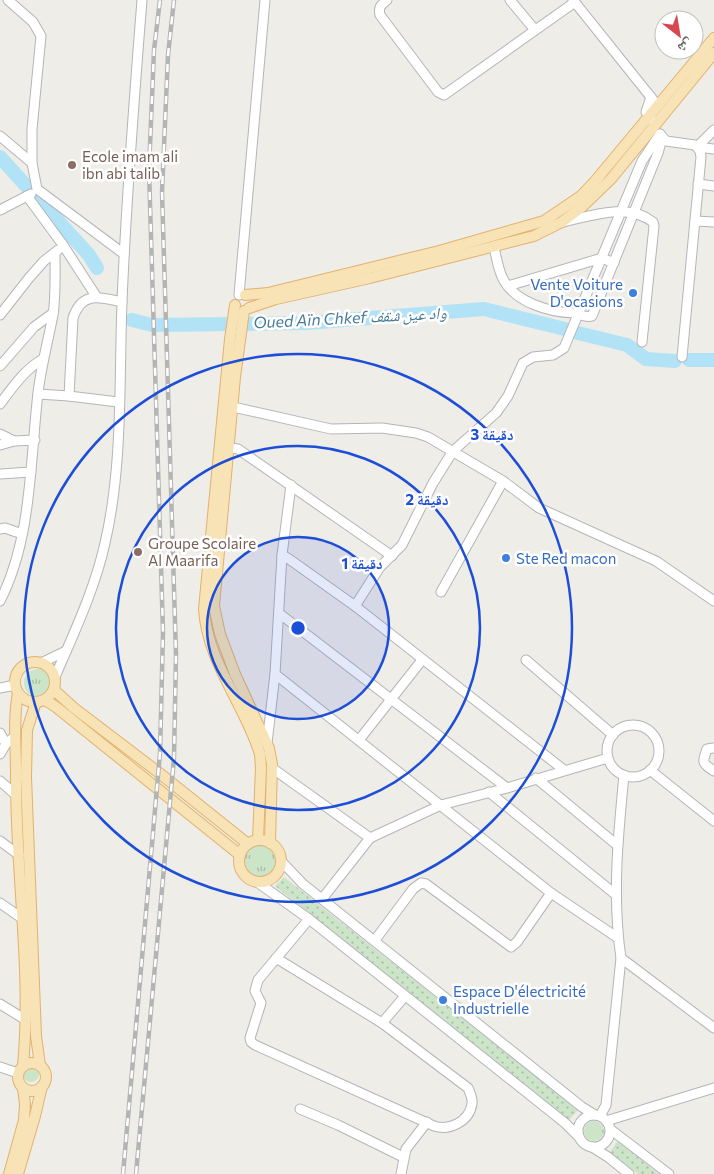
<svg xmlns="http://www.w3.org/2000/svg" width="714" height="1174" viewBox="0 0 714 1174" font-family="Commissioner,'Noto Naskh Arabic',sans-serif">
<defs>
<pattern id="grass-tufts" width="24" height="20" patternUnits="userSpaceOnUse" patternTransform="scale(1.25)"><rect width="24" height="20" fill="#cce4c7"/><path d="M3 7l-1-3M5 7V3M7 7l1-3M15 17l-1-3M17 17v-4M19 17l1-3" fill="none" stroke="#a9bca5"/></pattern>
<pattern id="park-crowns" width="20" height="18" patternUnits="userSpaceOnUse" patternTransform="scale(1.25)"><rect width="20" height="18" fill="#cce4c7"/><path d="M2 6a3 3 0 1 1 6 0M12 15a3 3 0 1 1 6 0" fill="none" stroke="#a9bca5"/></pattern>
<pattern id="garden-dots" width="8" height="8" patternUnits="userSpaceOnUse" patternTransform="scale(1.25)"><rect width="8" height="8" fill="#cce4c7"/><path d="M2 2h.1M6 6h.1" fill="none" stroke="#a9bca5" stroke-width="1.8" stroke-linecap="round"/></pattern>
</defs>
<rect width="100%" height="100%" fill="#efede8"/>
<!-- grass -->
<g fill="url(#grass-tufts)">
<circle cx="38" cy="683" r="14"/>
<circle cx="259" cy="861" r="16"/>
<circle cx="594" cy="1131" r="10"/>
</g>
<!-- park -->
<circle fill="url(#park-crowns)" cx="31" cy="1074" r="8"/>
<!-- garden -->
<g fill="url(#garden-dots)">
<polygon points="284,877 578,1110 569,1120 275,886"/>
<polygon points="617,1142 619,1142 659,1174 638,1174 610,1152"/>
</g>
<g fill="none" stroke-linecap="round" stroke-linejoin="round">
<!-- river -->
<g stroke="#b1e2f6" stroke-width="14">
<polyline points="0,157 89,255 97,268"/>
<polyline points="132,320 152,325 307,323 484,309 565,329"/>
<polyline points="578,333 627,345 646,359 675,361"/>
<polyline points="689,360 714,360"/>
</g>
<defs>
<g id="minor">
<polyline points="8,0 33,22 41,36 32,129 32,163 37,189 124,254"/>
<path d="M 387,0 C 381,5 378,7 380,15 L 438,92 L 444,95 L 575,2"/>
<polyline points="510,0 535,30"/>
<polyline points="573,0 654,101"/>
<polyline points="651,97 646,112 653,121"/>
<polyline points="660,134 666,141 695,145 700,151 701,157 682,357"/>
<polyline points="0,136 32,163"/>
<polyline points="697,147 714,130"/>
<polyline points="697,147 714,149"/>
<polyline points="698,184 714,186"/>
<polyline points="27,196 63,245 96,296"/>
<polyline points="0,210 31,194"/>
<polyline points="695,221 714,222"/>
<path d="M 563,222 C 591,216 627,202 653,222 L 654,226 L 642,342"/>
<path d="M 494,246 C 496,257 498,269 503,279 C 516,303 549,312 574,313 C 580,314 586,318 592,316 L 658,153 L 662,138"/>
<polyline points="508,286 602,258 614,263"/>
<polyline points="239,295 265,0"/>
<polyline points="0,315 29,278 44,261 58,250"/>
<polyline points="0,366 34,327 53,313"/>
<polyline points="38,394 69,396"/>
<path d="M 118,402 L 69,396 L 73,318 C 82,291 99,297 122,302"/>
<path d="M 0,404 C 13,387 24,370 43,359"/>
<polyline points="233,407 331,429 382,428 416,433 428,437 503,481 539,508 656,561 714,601"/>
<polyline points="0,434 14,441"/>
<polyline points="0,445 14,441 35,440"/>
<polyline points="229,448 238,449 392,556"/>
<polyline points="0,474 31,472"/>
<polyline points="0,529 5,528 22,534"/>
<polyline points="282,555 291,485"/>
<polyline points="441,592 503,481"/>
<path d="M 0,601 C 32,539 30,461 38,393 C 41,367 48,341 53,315 C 56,295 55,274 55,254"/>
<polyline points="355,606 380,567 402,545 433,483 453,451 496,413 508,396 523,363 533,357 553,355 564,348 642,161 660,134"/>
<polyline points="280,614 507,788"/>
<polyline points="526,660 613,735"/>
<polyline points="41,663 66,651"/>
<polyline points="275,674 551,893 618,938"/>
<path d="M 55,677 C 73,635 95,589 105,543 C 123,466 119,381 122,302 C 126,201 134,100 142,0"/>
<polyline points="0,688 15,685"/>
<circle cx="633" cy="751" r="26"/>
<polyline points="0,733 6,744"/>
<polyline points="359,740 422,660"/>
<polyline points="267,743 275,674 282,555 289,559 355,606 564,770"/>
<path d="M 714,748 L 707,749 C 702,763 702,763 714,771"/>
<polyline points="0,754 6,744 15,736"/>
<polyline points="272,768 370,838"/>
<polyline points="650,770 714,821"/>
<polyline points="536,778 617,845"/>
<polyline points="0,781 16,795"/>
<polyline points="489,792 615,894"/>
<polyline points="0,841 19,855"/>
<polyline points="281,861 303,884 582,1107 595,1115"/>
<polyline points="257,882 309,919 565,1123 578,1136"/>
<polyline points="322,899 370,838 441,805 507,788 608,758"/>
<polyline points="0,903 23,919"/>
<polyline points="375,940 413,889 421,883 426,884 511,947 517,942 551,893"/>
<path d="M 276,958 L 382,1023 L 468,1088 C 470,1093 473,1098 472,1104 C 469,1122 449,1131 434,1126 L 255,1045 L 251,1042 L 250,1038 L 261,1003 L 255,991 L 258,980 L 309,919"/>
<polyline points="621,958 714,1028"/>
<polyline points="0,1004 26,1020"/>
<polyline points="382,1023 405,996"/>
<polyline points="0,1067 18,1073"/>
<polyline points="300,1109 338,1125 403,1157"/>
<circle cx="594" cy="1131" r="16"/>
<path d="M 600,1116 L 606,1105 L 621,958 C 612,897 618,836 624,775"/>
<polyline points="606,1121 714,1088"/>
<polyline points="610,1129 669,1174"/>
<polyline points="592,1147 608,1157 629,1174"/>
<polyline points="401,1174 406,1149 427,1122"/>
</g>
<g id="major">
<polyline points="245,295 268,293 439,251 544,221 581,196 596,180 714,38"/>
<path d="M 235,305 L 230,339 L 204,609 C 207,662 245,705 260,754 L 261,768 L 258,840"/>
<polyline points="249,308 276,299 370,278 534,236 562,222 583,206 611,179 714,53"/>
<polyline points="244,311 235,377 214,606 220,634 235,674 269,748 272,764 270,843"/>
<circle cx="35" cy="682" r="20"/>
<polyline points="54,690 74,708 158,772 248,844"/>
<path d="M 18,693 C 13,719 16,746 16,772 C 15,870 32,968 23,1066"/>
<polyline points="45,700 56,707 240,855"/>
<polyline points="36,702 27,730 26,777 36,1036 40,1065"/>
<circle cx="260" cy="861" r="21"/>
<circle cx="32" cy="1077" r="14"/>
<polyline points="9,1174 24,1120 25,1104 23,1088"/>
<polyline points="18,1174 35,1116 42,1086"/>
</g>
</defs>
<!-- minor casing -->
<use href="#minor" stroke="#b3b5b8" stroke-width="11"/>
<!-- major casing -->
<use href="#major" stroke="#e3b16d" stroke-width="12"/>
<!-- minor -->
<use href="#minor" stroke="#fff" stroke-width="9"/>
<!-- major -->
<use href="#major" stroke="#f7e3b5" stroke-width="10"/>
<defs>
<g id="rail">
<polyline points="123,1174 160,753 163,632 149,170 154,50 160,0"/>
<polyline points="136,1174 174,758 176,655 162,192 168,55 174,0"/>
</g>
</defs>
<!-- rail casing -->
<use href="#rail" stroke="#b3b4b4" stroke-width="4.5"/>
<!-- rail -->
<use href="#rail" stroke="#fff" stroke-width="2.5" stroke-dasharray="8" stroke-linecap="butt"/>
</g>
<!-- distance rings -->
<circle cx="298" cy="628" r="91" fill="#1d4ed8" fill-opacity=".12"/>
<g fill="none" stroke="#1d4ed8" stroke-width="2.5">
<circle cx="298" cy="628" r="91"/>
<circle cx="298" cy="628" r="182"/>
<circle cx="298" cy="628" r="274"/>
</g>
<!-- markers -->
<g fill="#8d6e63" stroke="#fff" stroke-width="2">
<circle cx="72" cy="165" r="5"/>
<circle cx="138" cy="552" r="5"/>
</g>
<g fill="#3f7fe0" stroke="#fff" stroke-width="2">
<circle cx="633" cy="293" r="5"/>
<circle cx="506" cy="558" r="5"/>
<circle cx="443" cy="1000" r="5"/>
</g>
<g text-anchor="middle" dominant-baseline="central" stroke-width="5" stroke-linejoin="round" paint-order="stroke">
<!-- education labels -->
<g font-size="15" fill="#785e54" stroke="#fff" text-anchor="start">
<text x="82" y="156">Ecole imam ali<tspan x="82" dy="17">ibn abi talib</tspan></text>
<text x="148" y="543">Groupe Scolaire<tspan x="148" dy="17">Al Maarifa</tspan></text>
</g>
<!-- shop labels -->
<g font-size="15" fill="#366cbe" stroke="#fff" text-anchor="start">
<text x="623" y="284" text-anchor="end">Vente Voiture<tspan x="623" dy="17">D'ocasions</tspan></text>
<text x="516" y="558">Ste Red macon</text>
<text x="453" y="991">Espace D'électricité<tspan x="453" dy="17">Industrielle</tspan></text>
</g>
<!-- water labels -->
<g font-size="16" font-style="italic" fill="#477a97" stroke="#fff">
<text transform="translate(350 317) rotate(-3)">Oued Aïn Chkef واد عين شقف</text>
</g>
</g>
<circle cx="298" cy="628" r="8" fill="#1d4ed8" stroke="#fff" stroke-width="2.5"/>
<g font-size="15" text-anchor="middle" font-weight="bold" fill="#1d4ed8" stroke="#fff" stroke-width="5" stroke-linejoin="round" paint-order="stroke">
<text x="492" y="440">3 دقيقة</text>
<text x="427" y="505">2 دقيقة</text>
<text x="362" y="569">1 دقيقة</text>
</g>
<!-- north arrow -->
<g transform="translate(679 35) rotate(149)"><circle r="24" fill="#ffffff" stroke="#bfc1c2"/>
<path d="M0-4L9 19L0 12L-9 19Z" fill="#d84650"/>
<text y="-8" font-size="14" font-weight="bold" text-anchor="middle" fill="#5f6366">ش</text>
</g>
</svg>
